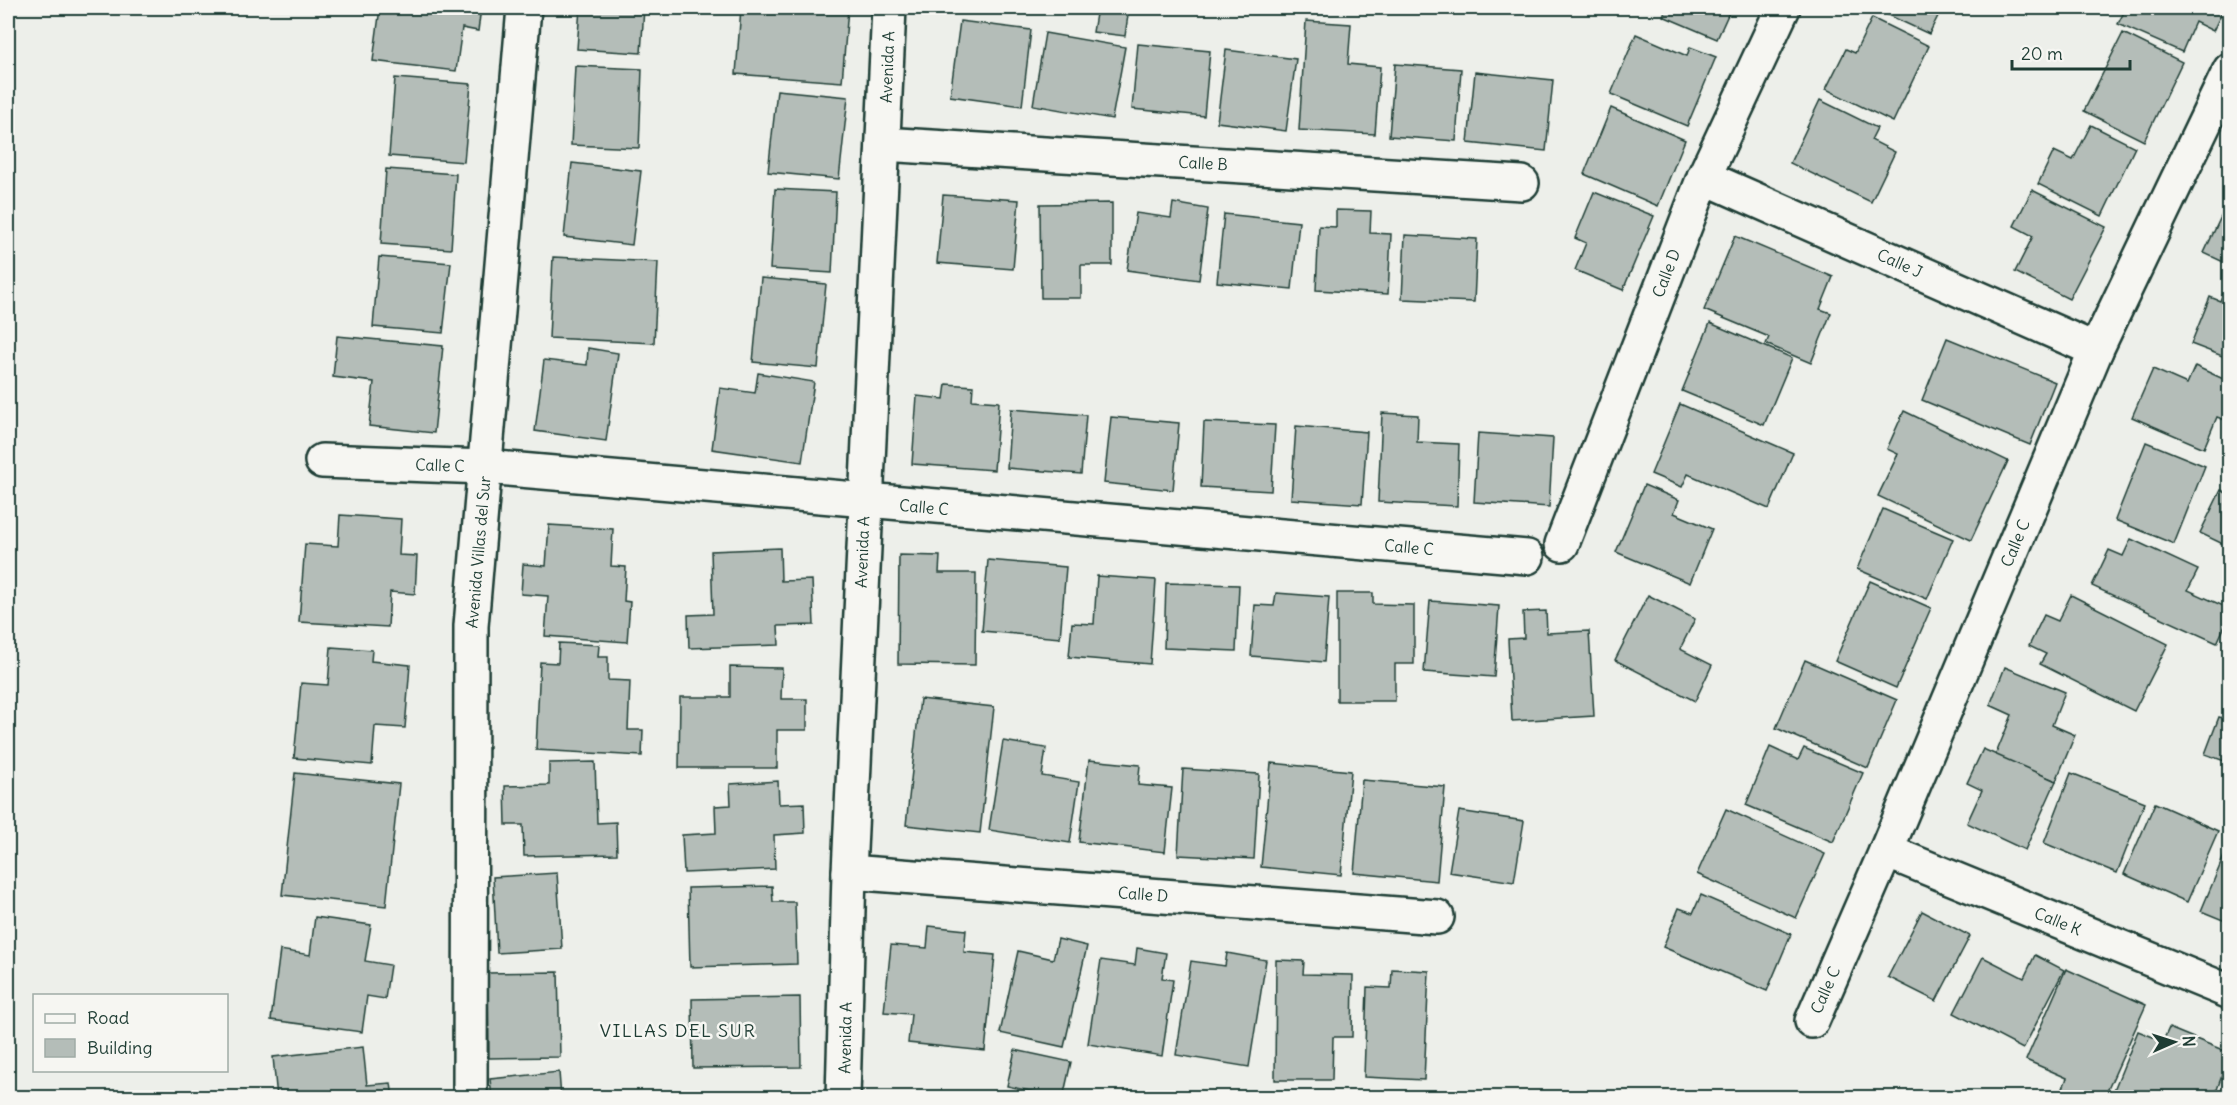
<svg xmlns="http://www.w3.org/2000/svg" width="2237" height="1105" viewBox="0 0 2237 1105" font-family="Delius,sans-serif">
<rect width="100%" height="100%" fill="#edefea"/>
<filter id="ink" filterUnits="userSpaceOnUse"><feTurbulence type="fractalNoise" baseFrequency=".0167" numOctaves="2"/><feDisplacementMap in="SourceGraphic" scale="12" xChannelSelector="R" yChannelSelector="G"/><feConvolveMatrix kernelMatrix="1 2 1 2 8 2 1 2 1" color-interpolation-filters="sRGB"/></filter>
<g filter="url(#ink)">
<!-- building -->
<g fill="#b4bdb8" stroke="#1f3d34" stroke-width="1.5">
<polygon points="380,8 481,8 478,31 462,28 456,71 373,61"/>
<polygon points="580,8 644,8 641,53 577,49"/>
<polygon points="741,8 848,8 842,82 736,74"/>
<polygon points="1097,8 1129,8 1125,36 1093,32"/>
<polygon points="1666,8 1731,8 1717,39 1663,16"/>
<polygon points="1873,8 1942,8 1929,34"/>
<polygon points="2126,8 2224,8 2213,31 2195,22 2182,52 2118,24"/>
<polygon points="1872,18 1929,46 1893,122 1826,89 1846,49 1855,53"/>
<polygon points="960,21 1031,30 1022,106 950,96"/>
<polygon points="1306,21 1351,24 1348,64 1380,67 1375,134 1299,130"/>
<polygon points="1045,33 1125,47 1112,119 1033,105"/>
<polygon points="2123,33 2182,62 2144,141 2084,111"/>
<polygon points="1636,34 1687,56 1690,47 1716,57 1687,126 1611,94"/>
<polygon points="1138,44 1210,51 1204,116 1132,109"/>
<polygon points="1226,50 1296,59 1286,131 1217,122"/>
<polygon points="1395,64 1461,69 1456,141 1389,136"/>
<polygon points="575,66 642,69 639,148 571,145"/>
<polygon points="1475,72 1553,80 1546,151 1468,143"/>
<polygon points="395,78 471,84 464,162 389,156"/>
<polygon points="777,90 848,97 839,179 768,172"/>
<polygon points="1820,100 1877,128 1871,140 1895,152 1871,202 1790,163"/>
<polygon points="1611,108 1685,140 1658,206 1584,174"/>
<polygon points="2091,125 2135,147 2102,216 2038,184 2054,151 2073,160"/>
<polygon points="572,163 641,171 632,245 564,237"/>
<polygon points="386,169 456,174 451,249 381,244"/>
<polygon points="775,189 836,192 832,273 770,269"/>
<polygon points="2032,190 2106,227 2069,299 2015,272 2033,236 2014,226"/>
<polygon points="1594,192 1654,216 1623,290 1575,270 1586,243 1575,238"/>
<polygon points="943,195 1019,200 1013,269 937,263"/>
<polygon points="1112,203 1112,265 1081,265 1081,298 1041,298 1040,204"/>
<polygon points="1173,203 1208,209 1199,280 1127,270 1136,213 1171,218"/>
<polygon points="2226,206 2230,208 2230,265 2204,253"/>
<polygon points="1336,210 1371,211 1370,233 1391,234 1388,294 1316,290 1319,226 1336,227"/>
<polygon points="1224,214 1299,222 1292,289 1217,282"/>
<polygon points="1405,235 1477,239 1474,302 1402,299"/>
<polygon points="1735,236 1833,277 1820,309 1831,313 1811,363 1766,344 1769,337 1704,310"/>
<polygon points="379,257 451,263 443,333 373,327"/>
<polygon points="553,257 658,262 654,343 549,338"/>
<polygon points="761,278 826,284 818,368 753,362"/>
<polygon points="2228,281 2230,282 2230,359 2191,344 2210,297 2220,301"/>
<polygon points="1710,323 1792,358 1764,425 1682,391"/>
<polygon points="337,336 443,346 434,433 369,426 374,382 333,377"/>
<polygon points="1947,338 2055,382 2030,445 1922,400"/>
<polygon points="588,348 618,353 606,441 535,431 544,360 587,365"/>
<polygon points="2195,366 2230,382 2230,422 2217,417 2204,448 2132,417 2153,369 2187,384"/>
<polygon points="758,373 814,382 802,462 712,449 720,388 755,393"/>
<polygon points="946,384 973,386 972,400 999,402 994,470 912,464 917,396 944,399"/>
<polygon points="1680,404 1793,453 1769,509 1688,474 1682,487 1651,474"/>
<polygon points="1011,409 1086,415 1081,474 1007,468"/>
<polygon points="1904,411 2008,461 1971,540 1878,496 1898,454 1887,449"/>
<polygon points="1382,413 1418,415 1417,442 1459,444 1457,506 1378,502"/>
<polygon points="1111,417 1179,423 1173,490 1104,483"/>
<polygon points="1204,422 1275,425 1271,491 1201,487"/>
<polygon points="1296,426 1367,432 1362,504 1291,499"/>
<polygon points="1478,433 1553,438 1549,507 1474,502"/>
<polygon points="2146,442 2205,466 2174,544 2115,520"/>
<polygon points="1644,485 1679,500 1674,513 1712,529 1690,583 1616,552"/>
<polygon points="2221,490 2230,495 2230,537 2225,545 2200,533"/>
<polygon points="1883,509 1953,539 1927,599 1857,569"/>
<polygon points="340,515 401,519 399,555 417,556 415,594 390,592 388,627 299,622 305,544 338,546"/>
<polygon points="549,525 613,529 611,566 626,567 624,601 630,602 627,642 545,636 548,596 521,594 523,564 546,566"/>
<polygon points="2131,539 2198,570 2188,590 2230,609 2230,615 2217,643 2092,586 2109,550 2123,556"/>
<polygon points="780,548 781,581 812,580 814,625 778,626 779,645 689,648 688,615 713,614 711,551"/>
<polygon points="899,555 940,556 939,573 976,573 975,665 898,664"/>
<polygon points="988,560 1066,567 1060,638 982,631"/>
<polygon points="1097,576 1156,580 1150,664 1069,657 1072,623 1094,624"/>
<polygon points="1870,581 1931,608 1896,688 1835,661"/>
<polygon points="1166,583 1239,585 1236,651 1164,648"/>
<polygon points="1276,593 1329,597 1324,662 1251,656 1255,605 1274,606"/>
<polygon points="1337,593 1373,593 1373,604 1414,605 1414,664 1395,664 1395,701 1337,701"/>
<polygon points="1648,595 1695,619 1680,649 1712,665 1695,701 1615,660"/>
<polygon points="2071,595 2168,644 2134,711 2040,664 2046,654 2029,646 2044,615 2058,621"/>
<polygon points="1430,601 1499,606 1494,677 1424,672"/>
<polygon points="1546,611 1547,633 1589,631 1594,716 1512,721 1508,639 1524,638 1523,612"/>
<polygon points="559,643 599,645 598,657 608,657 608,680 630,681 628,730 643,730 642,756 536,750 540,662 558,663"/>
<polygon points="331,647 372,650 371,661 410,665 405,728 375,726 372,765 294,758 301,683 328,685"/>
<polygon points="1805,660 1897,700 1868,768 1776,728"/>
<polygon points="730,667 782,668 781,699 807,699 807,730 777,730 777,768 679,768 680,697 730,697"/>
<polygon points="2005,667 2065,692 2052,725 2075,735 2056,781 1995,756 2012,715 1990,705"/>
<polygon points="920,699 994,707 980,833 906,825"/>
<polygon points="2219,717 2230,720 2230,763 2205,754"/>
<polygon points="1003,741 1046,748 1042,776 1079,782 1070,843 989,830"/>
<polygon points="1770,747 1798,760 1804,748 1863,773 1833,842 1746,805"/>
<polygon points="1983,749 2056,781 2025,850 1967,823 1982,790 1967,783"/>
<polygon points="1089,760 1140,765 1138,785 1172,788 1165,852 1079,842"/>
<polygon points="595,762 597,823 616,822 617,854 524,856 523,825 506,825 505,786 549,785 549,763"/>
<polygon points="1271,763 1351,771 1341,875 1261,867"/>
<polygon points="1183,769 1259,774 1254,859 1178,855"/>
<polygon points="295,773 399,784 386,906 282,895"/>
<polygon points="2071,773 2145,802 2117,873 2044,843"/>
<polygon points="1362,780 1445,787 1437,881 1354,873"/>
<polygon points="778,781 779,804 804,803 805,833 774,835 775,869 684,873 682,835 716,833 715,806 731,805 730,784"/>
<polygon points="2155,803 2218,831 2187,902 2124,874"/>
<polygon points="1726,809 1825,854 1796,918 1697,874"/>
<polygon points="1459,811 1524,821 1514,882 1449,872"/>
<polygon points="2229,844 2230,844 2230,923 2201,911"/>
<polygon points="557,873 562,949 497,953 493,877"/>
<polygon points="772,886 773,902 795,902 797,964 690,967 688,888"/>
<polygon points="1701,895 1791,934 1767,991 1663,947 1679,908 1693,913"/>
<polygon points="1922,911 1970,936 1936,1001 1888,977"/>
<polygon points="315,917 371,925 365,961 390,965 385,999 367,996 362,1032 271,1020 280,950 310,955"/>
<polygon points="929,926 966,930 964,952 995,955 985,1051 908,1043 911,1014 884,1012 891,945 927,948"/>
<polygon points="1058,939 1087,946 1064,1047 1000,1033 1018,951 1053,959"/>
<polygon points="1137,948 1166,953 1162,978 1173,980 1162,1056 1088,1044 1101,960 1135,965"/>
<polygon points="1227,953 1266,960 1249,1067 1176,1055 1191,961 1225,966"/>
<polygon points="2035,955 2064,970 2023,1049 1954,1013 1983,957 2024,978"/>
<polygon points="1276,960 1304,961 1303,974 1353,975 1352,1037 1333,1037 1332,1080 1275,1080"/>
<polygon points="1392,969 1429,971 1424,1080 1364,1077 1367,987 1391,988"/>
<polygon points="2066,969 2146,1005 2104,1098 2059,1098 2067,1078 2026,1060"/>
<polygon points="558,972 560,1057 489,1058 488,973"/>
<polygon points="800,997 801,1067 693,1068 692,999"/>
<polygon points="2169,1028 2230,1053 2214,1098 2133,1098 2114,1090 2138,1031 2163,1041"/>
<polygon points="363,1047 367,1085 391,1083 393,1098 277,1098 273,1057"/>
<polygon points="1015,1050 1071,1062 1063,1098 1007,1086"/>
<polygon points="559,1072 561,1098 492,1098 490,1079"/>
</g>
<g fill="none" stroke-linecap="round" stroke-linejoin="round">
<defs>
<g id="street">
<polyline points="883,144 1522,183"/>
<polyline points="1704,177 2096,350"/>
<polyline points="322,461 485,467 1527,557"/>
<polyline points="1562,544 1704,177 1783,8"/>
<polyline points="1886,851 2230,992"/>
<polyline points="849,872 1437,917"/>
<polyline points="1812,1021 1886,851 2096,350 2230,70"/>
<polyline points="470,1098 471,626 524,8"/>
<polyline points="843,1098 849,872 889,8"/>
</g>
</defs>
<!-- street casing -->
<use href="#street" stroke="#1f3d34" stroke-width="38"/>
<!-- street -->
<use href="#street" stroke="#f6f6f2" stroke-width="33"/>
</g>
</g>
<g text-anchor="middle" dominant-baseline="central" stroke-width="5" stroke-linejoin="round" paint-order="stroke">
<!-- street labels -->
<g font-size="16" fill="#1f3d34" stroke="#f6f6f2">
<text transform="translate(887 67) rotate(-88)">Avenida A</text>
<text transform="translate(1203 163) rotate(3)">Calle B</text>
<text transform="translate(1900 263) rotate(24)">Calle J</text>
<text transform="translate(1666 273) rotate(-69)">Calle D</text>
<text transform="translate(440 465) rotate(2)">Calle C</text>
<text transform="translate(924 507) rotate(5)">Calle C</text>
<text transform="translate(2015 543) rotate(-67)">Calle C</text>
<text transform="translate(1409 547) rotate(5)">Calle C</text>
<text transform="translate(478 552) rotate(-85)">Avenida Villas del Sur</text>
<text transform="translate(862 552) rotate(-88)">Avenida A</text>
<text transform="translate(1143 894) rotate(4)">Calle D</text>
<text transform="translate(2058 921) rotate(22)">Calle K</text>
<text transform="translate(1825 990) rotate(-66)">Calle C</text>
<text transform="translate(845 1038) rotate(-89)">Avenida A</text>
</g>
<!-- neighbourhood labels -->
<g font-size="18" letter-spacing="1.5" fill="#1f3d34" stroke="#f6f6f2">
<text x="678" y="1030">VILLAS DEL SUR</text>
</g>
</g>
<!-- margin -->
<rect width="2237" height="1105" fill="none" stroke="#f6f6f2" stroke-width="30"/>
<rect x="15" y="15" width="2207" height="1075" fill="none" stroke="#1f3d34" stroke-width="2" filter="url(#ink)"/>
<!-- legend -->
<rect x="33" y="994" width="195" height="78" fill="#f6f6f2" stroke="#a0aca6" stroke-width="1.5"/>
<rect x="45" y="1014" width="30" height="9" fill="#f6f6f2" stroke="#a0aca6" stroke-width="1.5"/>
<text x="87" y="1024" font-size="18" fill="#1f3d34">Road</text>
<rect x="45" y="1039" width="30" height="18" fill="#b4bdb8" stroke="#a0aca6" stroke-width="1.5"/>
<text x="87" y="1054" font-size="18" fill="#1f3d34">Building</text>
<!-- north arrow -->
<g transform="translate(2174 1042) rotate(87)" stroke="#f6f6f2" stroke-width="4.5" paint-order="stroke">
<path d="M0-4.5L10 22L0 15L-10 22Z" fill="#1f3d34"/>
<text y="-9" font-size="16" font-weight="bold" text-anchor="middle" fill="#1f3d34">N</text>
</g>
<!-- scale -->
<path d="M2012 60v9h118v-9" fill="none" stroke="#1f3d34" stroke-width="3"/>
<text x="2021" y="60" font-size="18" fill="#1f3d34" stroke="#f6f6f2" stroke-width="4.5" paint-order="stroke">20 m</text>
</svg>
